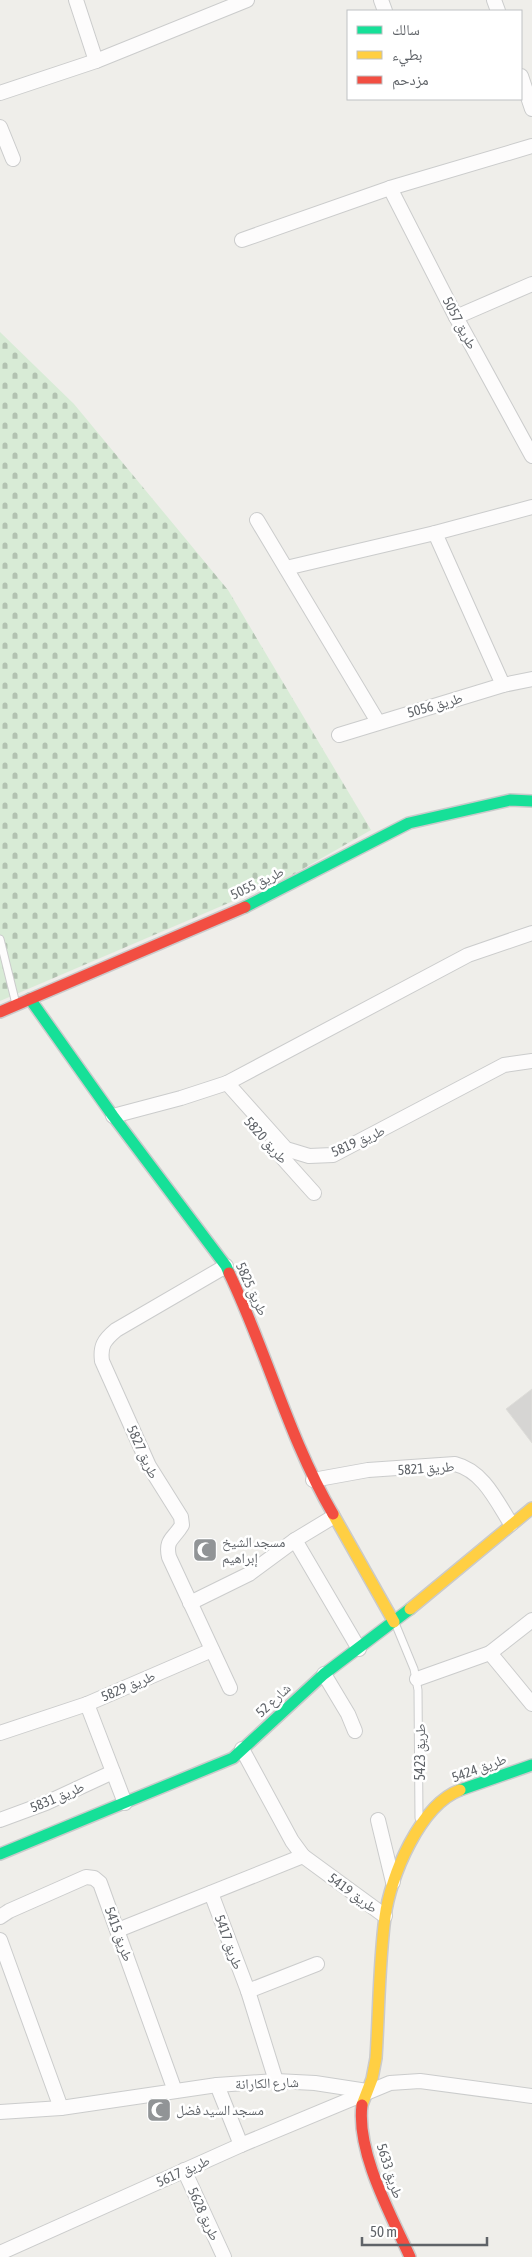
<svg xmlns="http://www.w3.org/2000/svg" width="532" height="2257" viewBox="0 0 532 2257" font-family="'Asap Condensed','Noto Naskh Arabic',sans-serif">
<defs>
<pattern id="cemetery-stones" width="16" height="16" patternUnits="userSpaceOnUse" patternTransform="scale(1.25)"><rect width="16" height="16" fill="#d8ebd6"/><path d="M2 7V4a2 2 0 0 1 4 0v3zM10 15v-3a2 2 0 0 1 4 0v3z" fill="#b2c2b1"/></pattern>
</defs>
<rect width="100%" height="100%" fill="#efeeea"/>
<!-- cemetery -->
<polygon fill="url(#cemetery-stones)" points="0,332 74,404 228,590 371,830 287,878 0,1001"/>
<!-- building -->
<polygon fill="#d6d5d3" stroke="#deddd9" points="532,1389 532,1443 506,1409"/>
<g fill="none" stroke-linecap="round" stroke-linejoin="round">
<defs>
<g id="lane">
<polyline points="0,939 16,1004"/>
<polyline points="395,1623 414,1669 418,1690 419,1818"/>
</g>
<g id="street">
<polyline points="76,0 96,61"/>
<polyline points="381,0 385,11"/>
<polyline points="494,0 498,11"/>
<polyline points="521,76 532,109"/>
<polyline points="0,93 96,61 247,0"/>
<polyline points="0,127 13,159"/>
<polyline points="390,188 456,317 532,456"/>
<polyline points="242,240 390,188 532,146"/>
<polyline points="456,317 532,284"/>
<polyline points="257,520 378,722"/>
<polyline points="435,533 503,685"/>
<polyline points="286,568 435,533 532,507"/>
<polyline points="339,735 503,685 532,679"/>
<polyline points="227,1083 468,955 532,933"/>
<polyline points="113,1116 181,1098 227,1083 286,1149 309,1156 333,1155 504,1065 532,1061"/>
<polyline points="271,1145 314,1193"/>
<path d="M 226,1266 L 116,1330 C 104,1340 100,1346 102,1361 L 149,1466 L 181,1517 L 182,1525 C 174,1539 165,1539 169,1557 L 230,1688"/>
<path d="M 313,1480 L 368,1470 L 455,1464 C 483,1471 496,1500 511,1524"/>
<polyline points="295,1540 359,1649"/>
<polyline points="190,1603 249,1574 295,1540 333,1517"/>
<polyline points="490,1653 532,1620"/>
<polyline points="324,1674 348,1714 355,1731"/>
<polyline points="417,1679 490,1653 532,1704"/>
<polyline points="87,1704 125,1803"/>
<polyline points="0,1733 87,1704 212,1650"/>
<polyline points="242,1749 292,1841 303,1856 385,1916"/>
<polyline points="0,1820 46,1803 113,1772"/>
<polyline points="378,1820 393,1882"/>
<polyline points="211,1893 248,1991 276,2081"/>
<polyline points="0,1917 9,1911 86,1877 94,1878 100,1883 175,2091"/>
<polyline points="118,1930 303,1856"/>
<polyline points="0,1940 61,2108"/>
<polyline points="248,1991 317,1964"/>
<polyline points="217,2085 241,2145"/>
<polyline points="0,2112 61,2108 217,2085 276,2081 315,2083 367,2091"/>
<polyline points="184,2170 224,2257"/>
<polyline points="0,2253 241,2145 390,2083 420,2081 532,2096"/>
</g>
<g id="fast">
<polyline points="245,907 409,823 510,800 532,801"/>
<polyline points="30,999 113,1116 226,1266 229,1273"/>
<polyline points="460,1790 532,1765"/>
<polyline points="0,1854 233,1758 324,1674 410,1609"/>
</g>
<g id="slow">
<polyline points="333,1514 394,1622"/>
<polyline points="410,1609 532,1508"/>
<path d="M 362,2105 L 372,2079 L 376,2058 C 379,2011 379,1963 385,1917 C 390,1877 420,1805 460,1790"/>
</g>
<g id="jam">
<polyline points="0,1012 245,907"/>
<path d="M 229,1273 C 267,1352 289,1439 333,1514"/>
<path d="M 362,2105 C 356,2152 391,2215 410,2257"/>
</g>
</defs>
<!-- lane casing -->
<use href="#lane" stroke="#cbcccc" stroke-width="9"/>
<!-- street casing -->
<use href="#street" stroke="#cbcccc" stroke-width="16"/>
<!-- fast casing -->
<use href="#fast" stroke="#cacacb" stroke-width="14"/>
<!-- slow casing -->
<use href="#slow" stroke="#cacacb" stroke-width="14"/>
<!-- jam casing -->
<use href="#jam" stroke="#cacacb" stroke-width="14"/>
<!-- lane -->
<use href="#lane" stroke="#fdfcfc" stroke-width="7"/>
<!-- street -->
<use href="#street" stroke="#fdfcfc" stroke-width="14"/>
<!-- fast -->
<use href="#fast" stroke="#16e098" stroke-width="11"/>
<!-- slow -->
<use href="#slow" stroke="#ffcf43" stroke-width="11"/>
<!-- jam -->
<use href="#jam" stroke="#f24e42" stroke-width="11"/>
</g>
<!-- icons -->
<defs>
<symbol id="mosque-square" viewBox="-11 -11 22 22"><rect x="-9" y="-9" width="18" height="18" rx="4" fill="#919496" stroke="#fff"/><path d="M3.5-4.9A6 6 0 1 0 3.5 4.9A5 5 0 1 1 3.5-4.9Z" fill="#fff"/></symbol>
</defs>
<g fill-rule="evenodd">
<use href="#mosque-square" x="191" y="1536" width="28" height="28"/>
<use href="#mosque-square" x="145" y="2096" width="28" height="28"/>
</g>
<g text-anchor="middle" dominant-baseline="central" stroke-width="5" stroke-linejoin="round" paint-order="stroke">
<!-- street labels -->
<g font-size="14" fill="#5f6368" stroke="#fff">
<text transform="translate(460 323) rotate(62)">طريق 5057</text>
<text transform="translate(435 705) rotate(-16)">طريق 5056</text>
<text transform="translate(257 883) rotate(-26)">طريق 5055</text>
<text transform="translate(266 1140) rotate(48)">طريق 5820</text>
<text transform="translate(358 1141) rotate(-24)">طريق 5819</text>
<text transform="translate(252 1289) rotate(65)">طريق 5825</text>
<text transform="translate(143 1452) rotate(65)">طريق 5827</text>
<text transform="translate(426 1468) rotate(-4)">طريق 5821</text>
<text transform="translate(128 1686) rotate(-23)">طريق 5829</text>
<text transform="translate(273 1700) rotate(-43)">شارع 52</text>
<text transform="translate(420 1752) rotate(-90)">طريق 5423</text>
<text transform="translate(479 1768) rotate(-20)">طريق 5424</text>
<text transform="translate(57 1797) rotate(-23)">طريق 5831</text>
<text transform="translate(353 1893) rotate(36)">طريق 5419</text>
<text transform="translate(119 1934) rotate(70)">طريق 5415</text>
<text transform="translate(229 1942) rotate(70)">طريق 5417</text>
<text transform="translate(267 2083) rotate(-2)">شارع الكارانة</text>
<text transform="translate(183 2171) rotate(-24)">طريق 5617</text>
<text transform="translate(390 2171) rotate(72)">طريق 5633</text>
<text transform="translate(204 2214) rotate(65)">طريق 5628</text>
</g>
<!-- poi labels -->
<g font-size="14" fill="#5f6368" stroke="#fff" text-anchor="start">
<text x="222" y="1542">مسجد الشيخ<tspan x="222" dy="16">إبراهيم</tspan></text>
<text x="176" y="2110">مسجد السيد فضل</text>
</g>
</g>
<!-- legend -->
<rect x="347" y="10" width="175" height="90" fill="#ffffff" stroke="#bfc1c3"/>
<rect x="357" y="26" width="25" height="8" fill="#16e098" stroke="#bfc1c3"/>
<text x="392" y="35" font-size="15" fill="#5f6368">سالك</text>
<rect x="357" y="51" width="25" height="8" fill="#ffcf43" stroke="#bfc1c3"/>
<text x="392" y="60" font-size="15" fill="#5f6368">بطيء</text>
<rect x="357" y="76" width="25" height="8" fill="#f24e42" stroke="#bfc1c3"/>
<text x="392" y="85" font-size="15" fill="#5f6368">مزدحم</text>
<!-- scale -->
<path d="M362 2237v8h125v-8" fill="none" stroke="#5f6368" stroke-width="2.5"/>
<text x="370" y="2237" font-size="15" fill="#5f6368" stroke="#ffffff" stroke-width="4" paint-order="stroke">50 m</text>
</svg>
